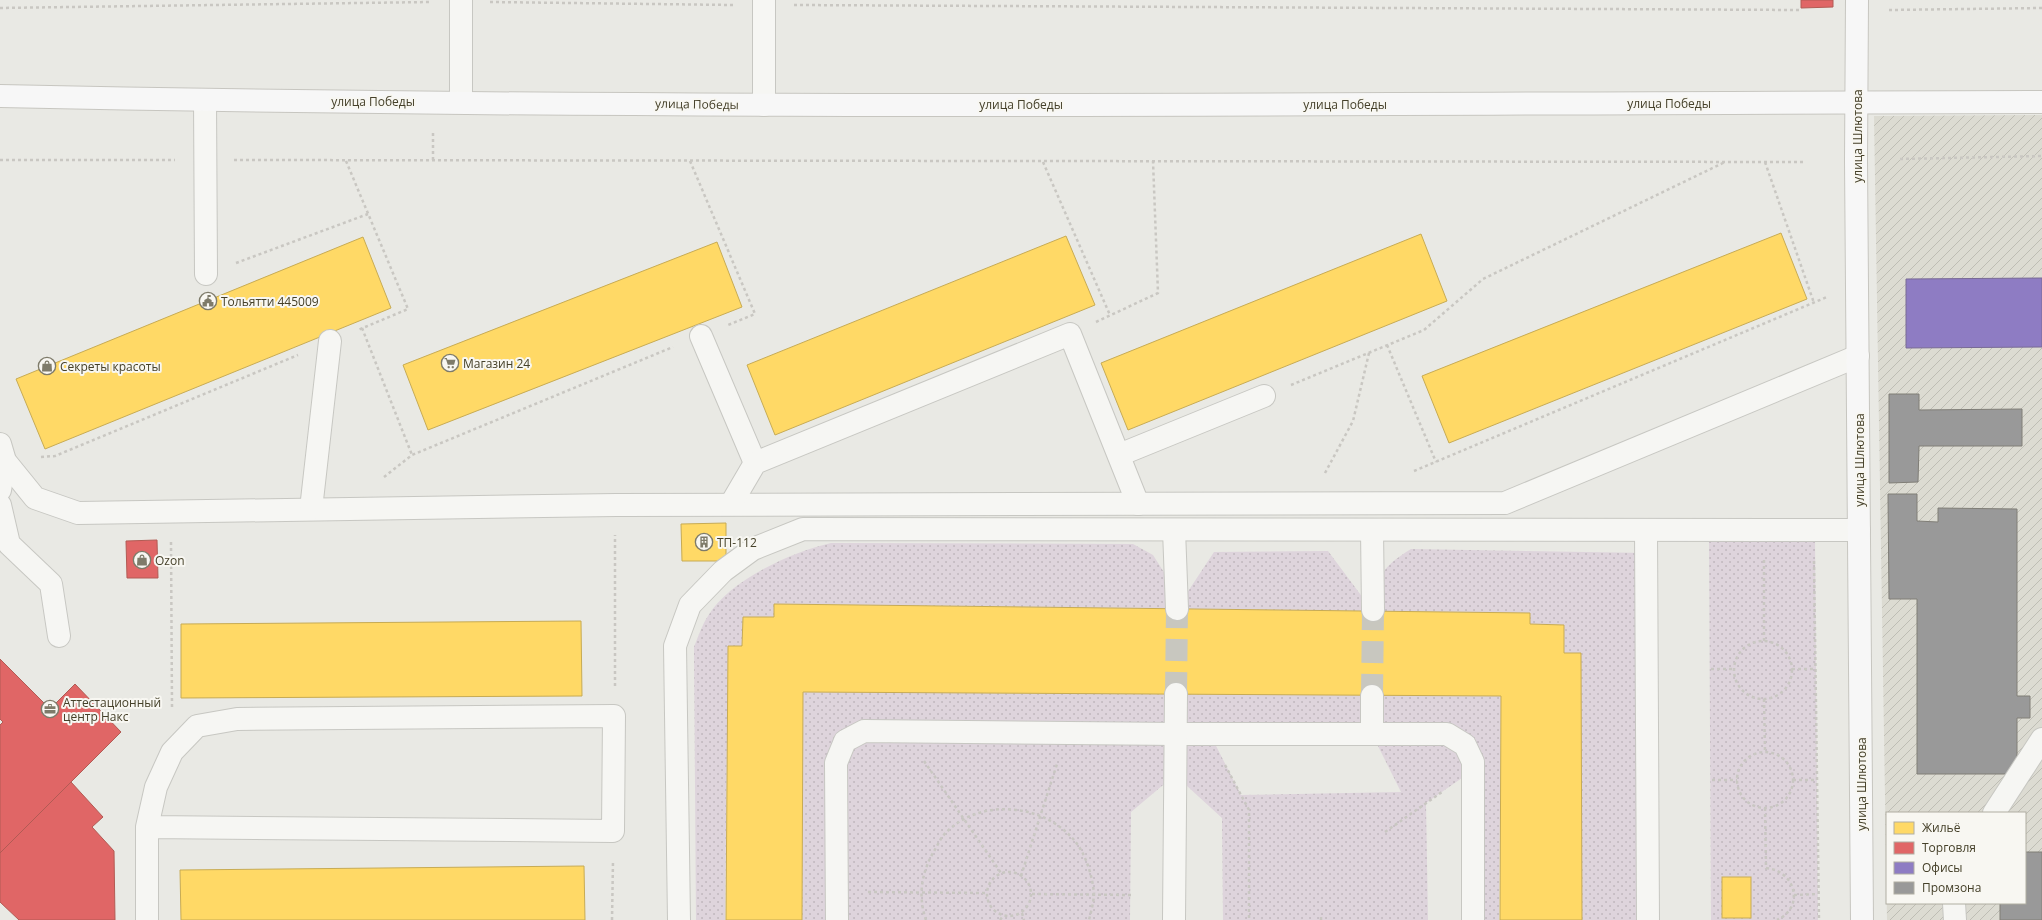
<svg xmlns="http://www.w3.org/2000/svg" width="2042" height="920" viewBox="0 0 2042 920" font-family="'Open Sans',sans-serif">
<defs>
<pattern id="industrial-furrows" width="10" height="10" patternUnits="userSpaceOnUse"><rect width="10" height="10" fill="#dcdbd2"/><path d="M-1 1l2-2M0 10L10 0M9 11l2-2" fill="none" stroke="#bebdb4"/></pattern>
<pattern id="grass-dots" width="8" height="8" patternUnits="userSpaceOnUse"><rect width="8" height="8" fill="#ded4dc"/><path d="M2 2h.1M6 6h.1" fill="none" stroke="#c0b7bd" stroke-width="1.8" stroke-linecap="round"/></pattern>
</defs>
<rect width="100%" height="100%" fill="#e9e9e4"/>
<!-- industrial -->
<path fill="url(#industrial-furrows)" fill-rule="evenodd" d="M 2042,115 L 2042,920 L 1887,920 L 1874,116 ZM 1887,813 L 2025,813 L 2025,903 L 1887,903 Z"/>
<!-- grass -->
<g fill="url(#grass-dots)" fill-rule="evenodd">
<polygon points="1709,539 1815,539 1818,920 1711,920"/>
<path d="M 831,543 L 1133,544 L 1153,555 L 1167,577 L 1177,608 L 1214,552 L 1328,551 L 1372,610 C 1380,575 1379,569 1411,549 L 1646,553 L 1648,920 L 1582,920 L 1564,653 L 1564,625 L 1530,624 L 1530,613 L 774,604 L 774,617 L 743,617 L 742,646 L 728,646 L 725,920 L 696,920 L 694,647 C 698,637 702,625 708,616 C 729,580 792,552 831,543 Z"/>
<path d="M 803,692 L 1501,696 L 1499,920 L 1474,920 L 1472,771 L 1426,803 L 1428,920 L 1223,920 L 1222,818 L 1175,775 L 1131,812 L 1130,920 L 802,920 ZM 1210,734 L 1372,734 L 1401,792 L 1241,795 Z"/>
</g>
<!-- homes -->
<g fill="#ffd966" stroke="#c7ab54">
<polygon points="1781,233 1807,299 1449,443 1422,376"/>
<polygon points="1421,234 1447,301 1128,430 1101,363"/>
<polygon points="1066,236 1095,305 775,435 747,365"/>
<polygon points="363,237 391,308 45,449 16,379"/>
<polygon points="717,242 742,307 428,430 403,365"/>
<polygon points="726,523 726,561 682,561 681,524"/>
<polygon points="774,604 1530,613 1530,624 1564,625 1564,653 1581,653 1582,920 1500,920 1501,696 803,692 802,920 726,920 728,646 742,646 743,617 774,617"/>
<polygon points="581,621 582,696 181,698 181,624"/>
<polygon points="584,866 585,920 181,920 180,870"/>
<rect x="1722" y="877" width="29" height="41"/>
</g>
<!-- shops -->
<g fill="#e06666" stroke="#b25b54">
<polygon points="1801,0 1833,0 1833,7 1801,8"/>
<polygon points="157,540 158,578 127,578 126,541"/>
<polygon points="0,659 50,709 75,684 121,732 0,853 0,725 3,722 0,719"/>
<polygon points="71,782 103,817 92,827 114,851 115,920 19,920 0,902 0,853"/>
</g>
<!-- offices -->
<polygon fill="#8e7cc3" stroke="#786a95" points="2042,278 2042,347 1906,348 1906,279"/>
<!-- industry -->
<g fill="#999" stroke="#807e77">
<polygon points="1889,394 1919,394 1919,410 2022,409 2022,446 1919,446 1918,482 1889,483"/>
<polygon points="1888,494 1917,494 1917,521 1938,522 1938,508 2017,509 2017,696 2030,696 2030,718 2017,718 2017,774 1917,774 1917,599 1889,599"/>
<polygon points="2025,852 2042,852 2042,920 2000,920 2000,903 2025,903"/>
</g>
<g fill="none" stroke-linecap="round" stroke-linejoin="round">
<!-- minor-tunnel -->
<g stroke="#c8c7bf" stroke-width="22" stroke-dasharray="22 11" stroke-linecap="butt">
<polyline points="1176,694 1177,609"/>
<polyline points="1372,696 1373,610"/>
</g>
<defs>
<g id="minor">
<polyline points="205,100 206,274"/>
<polyline points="461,102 461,0"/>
<polyline points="764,105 764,0"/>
<polyline points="701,336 755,463"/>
<polyline points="0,444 5,461 35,498 78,513 616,505 1505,503 1858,356"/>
<polyline points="1119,455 1264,396"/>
<polyline points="0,490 5,461"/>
<polyline points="731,504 755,463 1070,334 1138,504"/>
<polyline points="0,505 9,544 51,584 59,636"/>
<polyline points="311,509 330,341"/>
<polyline points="1174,530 1177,609"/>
<polyline points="1372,530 1373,610"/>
<polyline points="1646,530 1648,920"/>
<polyline points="1372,734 1372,696"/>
<polyline points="1994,813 2042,739"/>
<polyline points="1954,903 1955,920"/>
<polyline points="147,920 147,827 156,787 172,752 197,726 237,719 614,716 613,831 147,827"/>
<polyline points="679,920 675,646 690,605 723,571 753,549 803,529 1859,530"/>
<polyline points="837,920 836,763 845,741 864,731 1176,734 1447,734 1465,745 1473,762 1473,920"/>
<polyline points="1174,920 1176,694"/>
</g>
<g id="major">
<polyline points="1857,0 1856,161 1862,920"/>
<path d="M 0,96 C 680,111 1361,103 2042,102"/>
</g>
</defs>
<!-- minor casing -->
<use href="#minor" stroke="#c7c7c2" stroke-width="24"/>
<!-- major casing -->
<use href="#major" stroke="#c7c6c0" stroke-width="24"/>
<!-- path -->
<g stroke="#c9c7c2" stroke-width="2.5" stroke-dasharray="3 3" stroke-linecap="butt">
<polyline points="490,2 733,5"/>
<polyline points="794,5 1799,10"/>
<polyline points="0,8 431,2"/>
<polyline points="1889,10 2042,8"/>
<polyline points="433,133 433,160"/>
<polyline points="1900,159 2042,156"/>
<polyline points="0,160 175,160"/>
<polyline points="234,160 1803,162"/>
<polyline points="346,161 408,309 358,330"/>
<polyline points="690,161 755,314 728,325"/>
<polyline points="1043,162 1110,315"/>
<polyline points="1765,162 1814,303"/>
<polyline points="236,263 368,214"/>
<polyline points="1096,322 1158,293 1153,161"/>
<polyline points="362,328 412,455"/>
<polyline points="1387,345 1436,462"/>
<polyline points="1291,385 1424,330 1483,279 1725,162"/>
<polyline points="41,457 55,456 298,355"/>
<polyline points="1414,471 1827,297"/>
<polyline points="1325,473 1353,421 1369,353"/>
<polyline points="384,477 412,455 673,347"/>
<polyline points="171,542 172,707"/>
<polyline points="1764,560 1764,641"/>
<polyline points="1814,561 1819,920"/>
<circle cx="1763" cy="670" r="29"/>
<polyline points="1711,669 1734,669"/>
<polyline points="1792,669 1816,669"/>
<polyline points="615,686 615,535"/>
<polyline points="1764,699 1765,751"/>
<circle cx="1765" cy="780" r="28"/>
<polyline points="924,761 1001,873"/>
<polyline points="1225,765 1249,810 1249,920"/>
<polyline points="1712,780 1737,780"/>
<polyline points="1793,780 1817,780"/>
<path d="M 1765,808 L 1766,868 C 1796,871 1805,907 1777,920"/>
<polyline points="1385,832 1442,792"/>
<circle cx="1009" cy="894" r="22"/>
<polyline points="1021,876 1057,764"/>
<polyline points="868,892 987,893"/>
<polyline points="1032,894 1131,895"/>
<polyline points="1794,895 1818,894"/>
<polyline points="1022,913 1024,920"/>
<polyline points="612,920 613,861"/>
<path d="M 926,920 C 918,897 921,874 933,853 C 936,848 939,842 942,837 C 975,797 1042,802 1074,840 C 1086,854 1092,875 1094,893 C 1094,901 1091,912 1089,920"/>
<polyline points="1000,920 1003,916"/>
<polyline points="1321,920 1321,916"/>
</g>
<!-- minor -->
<use href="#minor" stroke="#f6f6f3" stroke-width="22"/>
<!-- major -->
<use href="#major" stroke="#f7f7f7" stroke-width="22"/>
</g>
<!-- icons -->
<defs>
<symbol id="civic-ring" viewBox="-11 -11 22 22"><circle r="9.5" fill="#f8f7f2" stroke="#7e7b6a" stroke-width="1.5"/><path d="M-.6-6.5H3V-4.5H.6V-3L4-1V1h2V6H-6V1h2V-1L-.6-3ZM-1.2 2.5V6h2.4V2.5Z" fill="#7e7b6a"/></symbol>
<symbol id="supermarket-ring" viewBox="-11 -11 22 22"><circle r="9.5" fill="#f8f7f2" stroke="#7e7b6a" stroke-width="1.5"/><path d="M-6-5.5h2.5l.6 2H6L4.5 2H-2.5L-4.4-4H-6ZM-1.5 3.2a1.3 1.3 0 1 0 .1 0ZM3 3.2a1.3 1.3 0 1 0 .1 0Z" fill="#7e7b6a"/></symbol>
<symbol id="shop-ring" viewBox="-11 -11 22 22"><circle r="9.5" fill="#f8f7f2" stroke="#7e7b6a" stroke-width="1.5"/><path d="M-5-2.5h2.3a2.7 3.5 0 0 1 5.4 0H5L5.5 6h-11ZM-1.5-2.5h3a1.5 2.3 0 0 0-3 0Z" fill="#7e7b6a"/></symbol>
<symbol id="building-ring" viewBox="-11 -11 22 22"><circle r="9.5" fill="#f8f7f2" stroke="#7e7b6a" stroke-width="1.5"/><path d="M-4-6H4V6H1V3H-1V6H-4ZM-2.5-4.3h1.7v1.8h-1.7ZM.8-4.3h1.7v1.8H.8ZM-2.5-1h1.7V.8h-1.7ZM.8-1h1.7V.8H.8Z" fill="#7e7b6a"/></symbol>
<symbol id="office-ring" viewBox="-11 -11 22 22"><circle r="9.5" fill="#f8f7f2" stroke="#7e7b6a" stroke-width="1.5"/><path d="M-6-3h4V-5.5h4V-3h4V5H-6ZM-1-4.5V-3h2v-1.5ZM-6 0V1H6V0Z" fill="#7e7b6a"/></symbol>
</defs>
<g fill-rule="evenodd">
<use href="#civic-ring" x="198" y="291" width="20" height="20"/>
<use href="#supermarket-ring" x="440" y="353" width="20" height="20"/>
<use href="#shop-ring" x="37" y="356" width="20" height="20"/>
<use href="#building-ring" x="694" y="532" width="20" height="20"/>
<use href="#shop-ring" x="132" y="550" width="20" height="20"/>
<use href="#office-ring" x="40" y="699" width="20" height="20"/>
</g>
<g text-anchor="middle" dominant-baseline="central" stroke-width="4" stroke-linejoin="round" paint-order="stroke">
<!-- street labels -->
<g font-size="12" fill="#454029" stroke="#f8f7f2">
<text x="373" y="101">улица Победы</text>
<text x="1669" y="103">улица Победы</text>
<text transform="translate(697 104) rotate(1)">улица Победы</text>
<text x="1021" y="104">улица Победы</text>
<text x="1345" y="104">улица Победы</text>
<text transform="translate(1857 136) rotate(-90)">улица Шлютова</text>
<text transform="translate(1859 460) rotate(-90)">улица Шлютова</text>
<text transform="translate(1861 784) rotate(-90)">улица Шлютова</text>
</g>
<!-- poi labels -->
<g font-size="12" fill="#454029" stroke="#f8f7f2" text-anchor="start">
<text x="221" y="301">Тольятти 445009</text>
<text x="463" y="363">Магазин 24</text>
<text x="60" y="366">Секреты красоты</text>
<text x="717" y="542">ТП-112</text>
<text x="155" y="560">Ozon</text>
<text x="63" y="702">Аттестационный<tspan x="63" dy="14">центр Накс</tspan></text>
</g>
</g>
<!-- legend -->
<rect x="1886" y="812" width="140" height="92" fill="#f8f7f2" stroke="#b0aea2"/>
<rect x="1894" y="822" width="20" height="12" fill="#ffd966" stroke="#b0aea2"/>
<text x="1922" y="832" font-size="12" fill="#454029">Жильё</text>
<rect x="1894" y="842" width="20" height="12" fill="#e06666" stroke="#b0aea2"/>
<text x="1922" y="852" font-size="12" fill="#454029">Торговля</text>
<rect x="1894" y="862" width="20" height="12" fill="#8e7cc3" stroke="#b0aea2"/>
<text x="1922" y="872" font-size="12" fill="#454029">Офисы</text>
<rect x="1894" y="882" width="20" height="12" fill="#999999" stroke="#b0aea2"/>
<text x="1922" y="892" font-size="12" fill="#454029">Промзона</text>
</svg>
